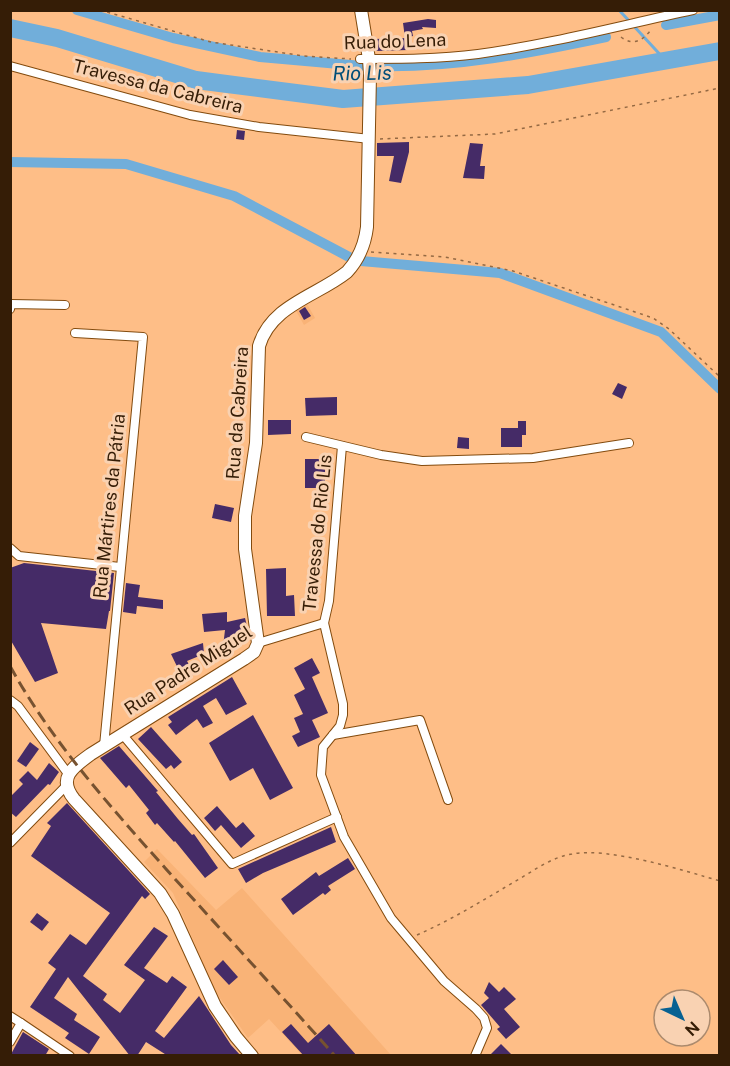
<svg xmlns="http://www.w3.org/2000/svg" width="730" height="1066" viewBox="0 0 730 1066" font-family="'Public Sans',sans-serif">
<rect width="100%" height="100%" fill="#febe87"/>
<!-- built -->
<g fill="#f9b377">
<polygon points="306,302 315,318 304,325 295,309"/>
<polygon points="157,849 216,910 242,888 391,1055 302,1055 269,1019 248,1038 215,991 173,893 144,862"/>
</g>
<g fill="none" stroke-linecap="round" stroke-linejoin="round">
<!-- stream -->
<polyline stroke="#71aeda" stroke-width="3" points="619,10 666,61"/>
<!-- canal -->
<g stroke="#71aeda" stroke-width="10">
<polyline points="77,10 173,38 260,57 362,66"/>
<polyline points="666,25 720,15"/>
<path d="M 377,66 C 455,68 530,53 606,37"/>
<polyline points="10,162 126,164 234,196 351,258"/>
<polyline points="361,261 500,273 661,332 720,389"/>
</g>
<!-- river -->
<polyline stroke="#71aeda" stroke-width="18" points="10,28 57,38 196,80 343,99 528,85 720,51"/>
</g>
<!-- building -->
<g fill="#452b67">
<polygon points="428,19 436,20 436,28 422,27 423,29 412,31 413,36 405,38 403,23"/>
<polygon points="407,38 408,50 376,51 374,39"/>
<polygon points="237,130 245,131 244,140 236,139"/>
<polygon points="409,142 409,152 401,183 389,181 394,156 377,156 377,143"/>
<polygon points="470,143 483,144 480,166 485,166 484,179 463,178"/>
<polygon points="305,307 311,316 304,320 299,311"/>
<polygon points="618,383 627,387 622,399 612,394"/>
<polygon points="337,397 337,415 306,416 305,398"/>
<polygon points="268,420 291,420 291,434 268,435"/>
<polygon points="518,421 526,421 526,435 522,435 522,447 501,447 501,428 518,428"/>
<polygon points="458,437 469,438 469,449 457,448"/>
<rect x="305" y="459" width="20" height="29"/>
<polygon points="215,504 234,508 231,522 212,518"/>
<polygon points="24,563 114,573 110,611 109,611 106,629 41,623 58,673 35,682 10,639 10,568"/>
<polygon points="286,568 286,596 294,595 295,616 267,616 266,569"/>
<polygon points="126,583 140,585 138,597 163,600 163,609 137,606 136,614 123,612"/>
<polygon points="227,612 227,622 245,618 248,630 245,630 246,639 234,640 232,656 222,655 225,630 204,632 202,614"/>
<polygon points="203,643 204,654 187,661 194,674 184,681 171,654"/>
<polygon points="312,658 320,673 312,677 328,713 312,720 320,737 298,747 292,736 300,732 294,718 303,714 294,695 305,689 294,668"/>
<polygon points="232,677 247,704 226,715 216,698 203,706 213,723 203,728 197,719 176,735 168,725 172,722 168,717"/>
<polygon points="253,715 293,788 270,800 253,768 230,781 209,743"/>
<polygon points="151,727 182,762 174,769 171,765 166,769 138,739"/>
<polygon points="30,742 39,749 26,767 17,761"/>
<polygon points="119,746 158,791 156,792 178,819 192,835 194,834 218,868 205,878 175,841 174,842 157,823 155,825 146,813 149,810 129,785 126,788 100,758"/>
<polygon points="49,763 59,772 50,785 48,784 16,817 10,812 10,797 23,784 19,780 28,771 37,780"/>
<polygon points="67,803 150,894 145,899 142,896 83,976 107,994 103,1000 120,1013 145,980 124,965 154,927 168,936 144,968 167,983 172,976 187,987 155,1031 164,1038 199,996 231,1045 241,1056 168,1056 146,1042 137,1056 130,1056 68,977 54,998 77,1014 74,1020 100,1037 89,1054 65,1038 69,1033 30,1007 56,969 48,963 70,934 86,945 110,913 31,856 51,826 47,823"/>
<polygon points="217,806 236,828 243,822 255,836 241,848 221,825 215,831 204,818"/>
<polygon points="331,827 336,842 263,873 246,883 238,869"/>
<polygon points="348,858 355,869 328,886 331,890 325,895 323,893 293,915 281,899 316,872 319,876"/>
<polygon points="37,913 49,922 42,931 30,922"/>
<polygon points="223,960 238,977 229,985 214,969"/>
<polygon points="489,982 499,992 504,987 516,999 504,1009 520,1027 506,1039 497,1029 500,1027 481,1005 489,998 484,993"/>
<polygon points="291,1024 308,1043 329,1024 357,1056 304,1056 282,1032"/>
<polygon points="23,1032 49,1049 45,1056 10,1056"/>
<polygon points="501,1044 513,1056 489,1056"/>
</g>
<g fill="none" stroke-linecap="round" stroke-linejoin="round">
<defs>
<g id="minor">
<path d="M 360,59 C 399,59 439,59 478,54 C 551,44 622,25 693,10"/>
<polyline points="10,66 190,115 259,127 370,139"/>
<polyline points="10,309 11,304 65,305"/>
<polyline points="75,333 143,337 104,746"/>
<polyline points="306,437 381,455 422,461 533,458 629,443"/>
<polyline points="10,548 19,556 120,567"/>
<polyline points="324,623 329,601 342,446"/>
<polyline points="258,643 324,623 343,704 343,715 340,726 323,747 321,775 344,837 391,918 444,981 476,1009 484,1018 487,1028 475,1056"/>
<polyline points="10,700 18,706 69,775"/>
<polyline points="122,734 232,864 337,817"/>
<polyline points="333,735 420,720 448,800"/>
<polyline points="10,843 66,786"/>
<polyline points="10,1016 21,1023"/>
<polyline points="10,1042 21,1023 70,1056"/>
</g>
<path id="secondary" d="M 252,1056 L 236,1037 L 215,1006 L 173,914 L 160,893 L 74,799 C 57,778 73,767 91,754 L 244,659 L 254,652 L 258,643 L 245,549 L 245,516 L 256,443 L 259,346 C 271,305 317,296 347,272 C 359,259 365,244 367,227 L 370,75 L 369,59 L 361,10"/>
</defs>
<!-- minor casing -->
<use href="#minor" stroke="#834b0e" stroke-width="10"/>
<!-- secondary casing -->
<use href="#secondary" stroke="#834b0e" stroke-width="14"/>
<!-- path -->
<g stroke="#946943" stroke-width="1.5" stroke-dasharray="3 4.5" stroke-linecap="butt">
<polyline points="100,10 211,42 304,56 351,59"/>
<path d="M 621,37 C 633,46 642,41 651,30"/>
<polyline points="380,139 495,134 720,88"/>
<polyline points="371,252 445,257 513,271 653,318 669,329 720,377"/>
<path d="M 417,935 C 451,920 482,901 514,882 C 532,872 551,857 572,854 C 609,847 682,870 720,881"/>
</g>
<!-- minor -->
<use href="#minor" stroke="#fff" stroke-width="8"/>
<!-- secondary -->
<use href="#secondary" stroke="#fff" stroke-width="12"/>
<!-- rail -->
<path stroke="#775230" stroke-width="3" stroke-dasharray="12 6" stroke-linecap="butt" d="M 10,666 C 52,742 109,805 166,869 C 222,931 279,993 335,1056"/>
</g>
<g text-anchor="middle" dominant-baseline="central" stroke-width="6" stroke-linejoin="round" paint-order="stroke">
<!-- street labels -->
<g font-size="18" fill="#351d06" stroke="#f9d2b2">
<text transform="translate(395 41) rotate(-2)">Rua do Lena</text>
<text transform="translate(158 86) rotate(14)">Travessa da Cabreira</text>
<text transform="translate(237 413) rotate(-86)">Rua da Cabreira</text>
<text transform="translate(109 506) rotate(-84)">Rua Mártires da Pátria</text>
<text transform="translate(317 533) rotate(-84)">Travessa do Rio Lis</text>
<text transform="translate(188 670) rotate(-33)">Rua Padre Miguel</text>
</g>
<!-- water labels -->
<g font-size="20" font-style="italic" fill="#004e78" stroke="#f9d2b2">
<text transform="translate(362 73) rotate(-1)">Rio Lis</text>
</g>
</g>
<!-- border -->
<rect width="730" height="1066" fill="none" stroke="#351d06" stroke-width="24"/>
<!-- north arrow -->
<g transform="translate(682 1018) rotate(136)"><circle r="28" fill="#f9d2b2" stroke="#ab8a6d" stroke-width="1.5"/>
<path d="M0-4.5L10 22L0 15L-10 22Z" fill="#076192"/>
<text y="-9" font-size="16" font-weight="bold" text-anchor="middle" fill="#351d06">N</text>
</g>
</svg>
